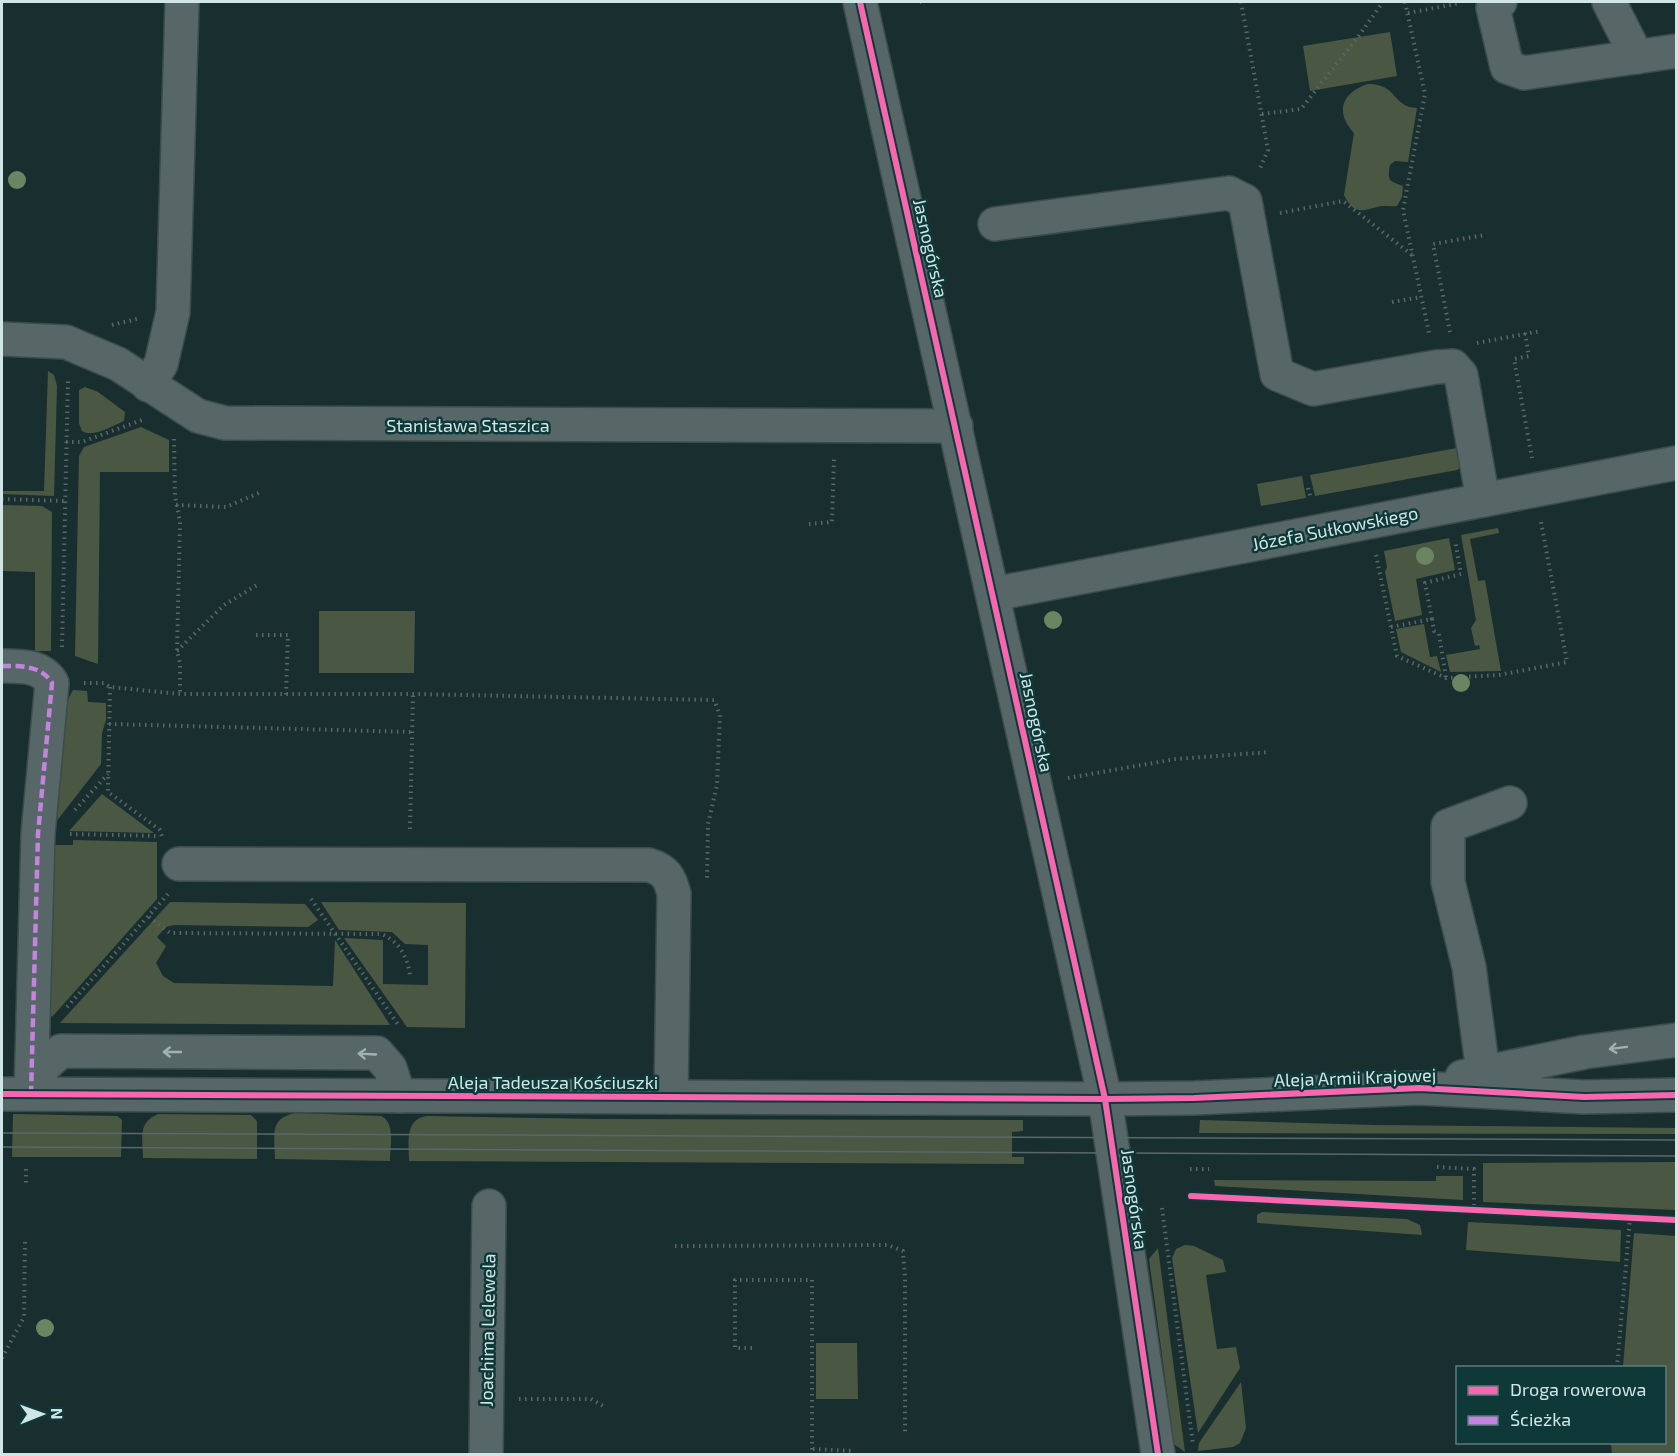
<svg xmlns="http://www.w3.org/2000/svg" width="1678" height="1456" viewBox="0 0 1678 1456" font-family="'Exo 2',sans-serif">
<rect width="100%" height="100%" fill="#192f2f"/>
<!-- green -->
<g fill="#4a5743">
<polygon points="1390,32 1397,76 1310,91 1303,46"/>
<path d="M 1368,84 C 1398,84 1392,107 1417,108 L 1408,162 L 1395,161 L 1390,165 C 1387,181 1389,181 1403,186 L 1402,197 L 1397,206 C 1390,207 1383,205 1377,207 C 1359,212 1353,213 1344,195 L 1354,133 C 1335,112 1341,93 1368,84 Z"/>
<polygon points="48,371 54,375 57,386 54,496 2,494 2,491 44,491"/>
<path d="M 85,387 L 98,392 L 125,412 L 124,421 C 112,426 94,438 82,431 L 79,423 L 79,390 Z"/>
<polygon points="141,427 169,440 169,472 100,472 98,664 75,656 79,456 84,447"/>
<polygon points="1457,448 1461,467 1457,470 1315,496 1310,475"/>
<polygon points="1302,476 1306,498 1261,506 1257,484"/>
<polygon points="2,505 42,506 52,512 51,651 35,651 35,572 2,571"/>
<polygon points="1498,528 1499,533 1470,539 1478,581 1485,580 1501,671 1450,672 1446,655 1480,649 1479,645 1475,646 1471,628 1476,620 1461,535"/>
<polygon points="1449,538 1455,570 1416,579 1422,615 1395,621 1385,572 1387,567 1384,551"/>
<polygon points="319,611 415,611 414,673 319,673"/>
<polygon points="1424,624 1430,657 1437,656 1441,672 1401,652 1396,629"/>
<polygon points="73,690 87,691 88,702 106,703 106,720 102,733 101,764 52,827 65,705"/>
<polygon points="102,794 154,833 69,831"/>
<polygon points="73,840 157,842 157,899 52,1017 48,1011 52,845 73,845"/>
<polygon points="170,902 305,904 318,920 308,927 174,925 166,927 157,937 166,946 156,963 163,976 174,983 333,986 335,940 390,1025 60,1023"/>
<polygon points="321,902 466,903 465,1028 407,1027 344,938 383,940 383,984 428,985 428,945 405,944 392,932 339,930"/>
<path d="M 296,1113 L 381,1116 C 396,1123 390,1147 390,1161 L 275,1159 C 275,1136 268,1118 296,1113 Z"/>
<polygon points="13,1114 117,1116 122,1120 121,1157 12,1157"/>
<path d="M 158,1114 L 251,1115 L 257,1121 L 257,1159 L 143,1158 C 143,1138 137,1123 158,1114 Z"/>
<path d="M 427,1116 L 601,1119 L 1023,1120 L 1023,1131 L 1012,1132 L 1012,1157 L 1024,1157 L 1024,1164 L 409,1161 C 409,1144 404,1119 427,1116 Z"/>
<polygon points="1200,1120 1374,1125 1676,1128 1676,1134 1199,1133"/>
<polygon points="1676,1162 1676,1210 1483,1202 1483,1163"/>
<polygon points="1436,1176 1463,1176 1463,1200 1215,1186 1214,1180 1436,1181"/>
<polygon points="1262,1212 1407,1219 1420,1225 1422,1235 1257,1223 1257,1215"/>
<polygon points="1468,1222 1621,1230 1620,1262 1466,1250"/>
<polygon points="1634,1233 1676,1236 1676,1454 1612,1454 1611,1443 1664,1442 1664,1368 1623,1367"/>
<polygon points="1185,1245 1194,1246 1223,1260 1226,1272 1206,1275 1217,1349 1236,1347 1240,1368 1198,1433 1172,1258 1176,1249"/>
<polygon points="1158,1248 1185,1452 1174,1444 1149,1259"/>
<polygon points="816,1343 857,1343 858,1399 816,1399"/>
<polygon points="1241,1382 1246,1428 1240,1443 1233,1447 1198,1451 1199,1443"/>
</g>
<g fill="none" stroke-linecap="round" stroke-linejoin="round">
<defs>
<g id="minor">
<polyline points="860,2 1105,1099 1158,1454"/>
<polyline points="1500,2 1493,8 1507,67 1524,73 1676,51"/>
<polyline points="1609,2 1637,57"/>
<polyline points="995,224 1229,193 1245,201 1277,374 1313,389 1436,367 1453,366 1461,375 1483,500"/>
<polyline points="2,339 66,342 118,364 198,416 225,423 956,426"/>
<polyline points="148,385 161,364 173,312 182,2"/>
<polyline points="994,594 1676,463"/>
<path d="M 2,666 C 20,666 41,665 52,683 L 38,834 L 31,1094"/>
<path d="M 179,864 L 649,865 C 666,870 670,878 674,894 L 671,1097"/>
<polyline points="1483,1072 1469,967 1448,882 1448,826 1510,803"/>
<polyline points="1462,1077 1585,1052 1676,1040"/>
<polyline points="31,1093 44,1066 61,1051 377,1053 390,1068 399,1096"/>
<polyline points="2,1094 1105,1099 1194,1098 1419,1088 1584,1097 1676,1095"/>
<polyline points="486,1454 489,1206"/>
</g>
</defs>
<!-- minor casing -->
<use href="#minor" stroke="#3b4c4c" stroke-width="36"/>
<!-- path -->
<g stroke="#596767" stroke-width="4" stroke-dasharray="1.5 4.5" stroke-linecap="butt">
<polyline points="920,2 921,2"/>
<polyline points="1241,2 1268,150 1259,171"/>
<polyline points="1405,2 1425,94 1403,210 1429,333"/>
<polyline points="1408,13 1461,3"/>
<polyline points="1262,114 1301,109 1358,37 1383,2"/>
<polyline points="1280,213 1343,201 1412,255"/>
<polyline points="1392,302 1421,297"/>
<polyline points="112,325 137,319"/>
<polyline points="1450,332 1433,244 1485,235"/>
<polyline points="1525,333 1529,356 1514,359 1532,458"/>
<polyline points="1477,343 1541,331"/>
<polyline points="174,439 175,496 180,522 177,651 180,663 180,694"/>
<polyline points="66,442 82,442 142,420"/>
<polyline points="1308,488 1311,499"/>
<polyline points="2,499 65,501"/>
<polyline points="176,505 226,507 259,493"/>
<polyline points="809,524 832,522 834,459"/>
<polyline points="1376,555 1397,656 1446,678 1499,675 1567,662 1541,522"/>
<polyline points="1432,619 1434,631 1439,634 1446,678"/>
<polyline points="1391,627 1432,619 1425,583 1461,574 1455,540"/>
<polyline points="256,635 288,635 286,695"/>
<polyline points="62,647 68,379"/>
<polyline points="177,651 224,605 257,585"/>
<polyline points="84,683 104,683 110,687 180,694 413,694 714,700 720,715 717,785 708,824 707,881"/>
<polyline points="110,687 108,792 160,830 162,837"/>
<polyline points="109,724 412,732"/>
<polyline points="1068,778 1176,759 1270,752"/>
<polyline points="75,810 108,774"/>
<polyline points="410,829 413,694"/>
<polyline points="70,834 159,836"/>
<polyline points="311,899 399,1026"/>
<path d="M 149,917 L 170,933 L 381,934 C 399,941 408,957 410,976"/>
<polyline points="67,1007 168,894"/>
<polyline points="1437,1167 1474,1169 1474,1210"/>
<polyline points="26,1169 26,1184"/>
<polyline points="1190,1169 1209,1169"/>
<polyline points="1162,1208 1193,1445"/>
<polyline points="675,1246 888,1245 903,1251 905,1277 905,1432"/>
<polyline points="752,1348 735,1348 735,1280 812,1280 812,1454"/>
<polyline points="2,1358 24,1317 25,1242"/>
<polyline points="1617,1368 1630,1218"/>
<polyline points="519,1399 591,1399 603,1406"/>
<polyline points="813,1449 854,1451"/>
</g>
<!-- minor -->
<use href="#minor" stroke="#576767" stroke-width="33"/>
<!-- tram -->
<g stroke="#596969" stroke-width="1.5">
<polyline points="2,1133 1676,1140"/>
<polyline points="2,1147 1676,1156"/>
</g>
<!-- quiet -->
<path stroke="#c483df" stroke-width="4.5" stroke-dasharray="9 4.5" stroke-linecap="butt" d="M 2,666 C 20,666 41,665 52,683 L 38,834 L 31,1094"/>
<defs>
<g id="cycleway">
<polyline points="860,2 1105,1099 1158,1454"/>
<polyline points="2,1094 1105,1099 1194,1098 1419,1088 1584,1097 1676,1095"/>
<polyline points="1191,1196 1676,1220"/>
</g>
</defs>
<!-- cycleway casing -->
<use href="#cycleway" stroke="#0f3939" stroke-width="10"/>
<!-- cycleway -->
<use href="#cycleway" stroke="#f766af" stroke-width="6"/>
</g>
<!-- trees -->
<g fill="#6a8562">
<circle cx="17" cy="180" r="9"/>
<circle cx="1425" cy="556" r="9"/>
<circle cx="1053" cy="620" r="9"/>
<circle cx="1461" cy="683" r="9"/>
<circle cx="45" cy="1328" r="9"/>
</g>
<!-- one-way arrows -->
<defs><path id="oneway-shaft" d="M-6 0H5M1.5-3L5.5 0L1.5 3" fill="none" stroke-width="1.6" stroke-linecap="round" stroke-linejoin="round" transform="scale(1.5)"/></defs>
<g stroke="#a0b3b3">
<use href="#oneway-shaft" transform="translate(1618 1048) rotate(173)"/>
<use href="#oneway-shaft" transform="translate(172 1052) rotate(-180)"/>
<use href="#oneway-shaft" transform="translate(367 1054) rotate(-177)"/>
</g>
<g text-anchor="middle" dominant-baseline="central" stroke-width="5" stroke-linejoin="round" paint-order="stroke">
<!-- street labels -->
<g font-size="18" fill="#d0e5e5" stroke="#0f3939">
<text transform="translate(931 248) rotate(77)">Jasnogórska</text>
<text x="468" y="425">Stanisława Staszica</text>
<text transform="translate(1335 528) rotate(-11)">Józefa Sułkowskiego</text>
<text transform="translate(1037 722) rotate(78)">Jasnogórska</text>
<text transform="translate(1355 1077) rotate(-2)">Aleja Armii Krajowej</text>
<text x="553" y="1082">Aleja Tadeusza Kościuszki</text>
<text transform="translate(1135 1199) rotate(82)">Jasnogórska</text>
<text transform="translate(487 1330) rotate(-89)">Joachima Lelewela</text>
</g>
</g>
<!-- border -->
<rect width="1678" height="1456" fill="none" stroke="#d0e5e5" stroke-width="6"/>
<!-- legend -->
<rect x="1456" y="1366" width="210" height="78" fill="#0f3939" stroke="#5c7e7e" stroke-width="1.5"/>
<rect x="1468" y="1386" width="30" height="9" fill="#f766af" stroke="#5c7e7e" stroke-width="1.5"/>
<text x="1510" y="1396" font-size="18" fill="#d0e5e5">Droga rowerowa</text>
<rect x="1468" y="1416" width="30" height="9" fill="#c483df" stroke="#5c7e7e" stroke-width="1.5"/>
<text x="1510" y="1426" font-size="18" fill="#d0e5e5">Ścieżka</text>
<!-- north arrow -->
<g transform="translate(42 1414) rotate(89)" stroke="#0f3939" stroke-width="4.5" paint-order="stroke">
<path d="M0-4.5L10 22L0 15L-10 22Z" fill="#d0e5e5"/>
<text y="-9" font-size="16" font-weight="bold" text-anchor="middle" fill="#d0e5e5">N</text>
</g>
</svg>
